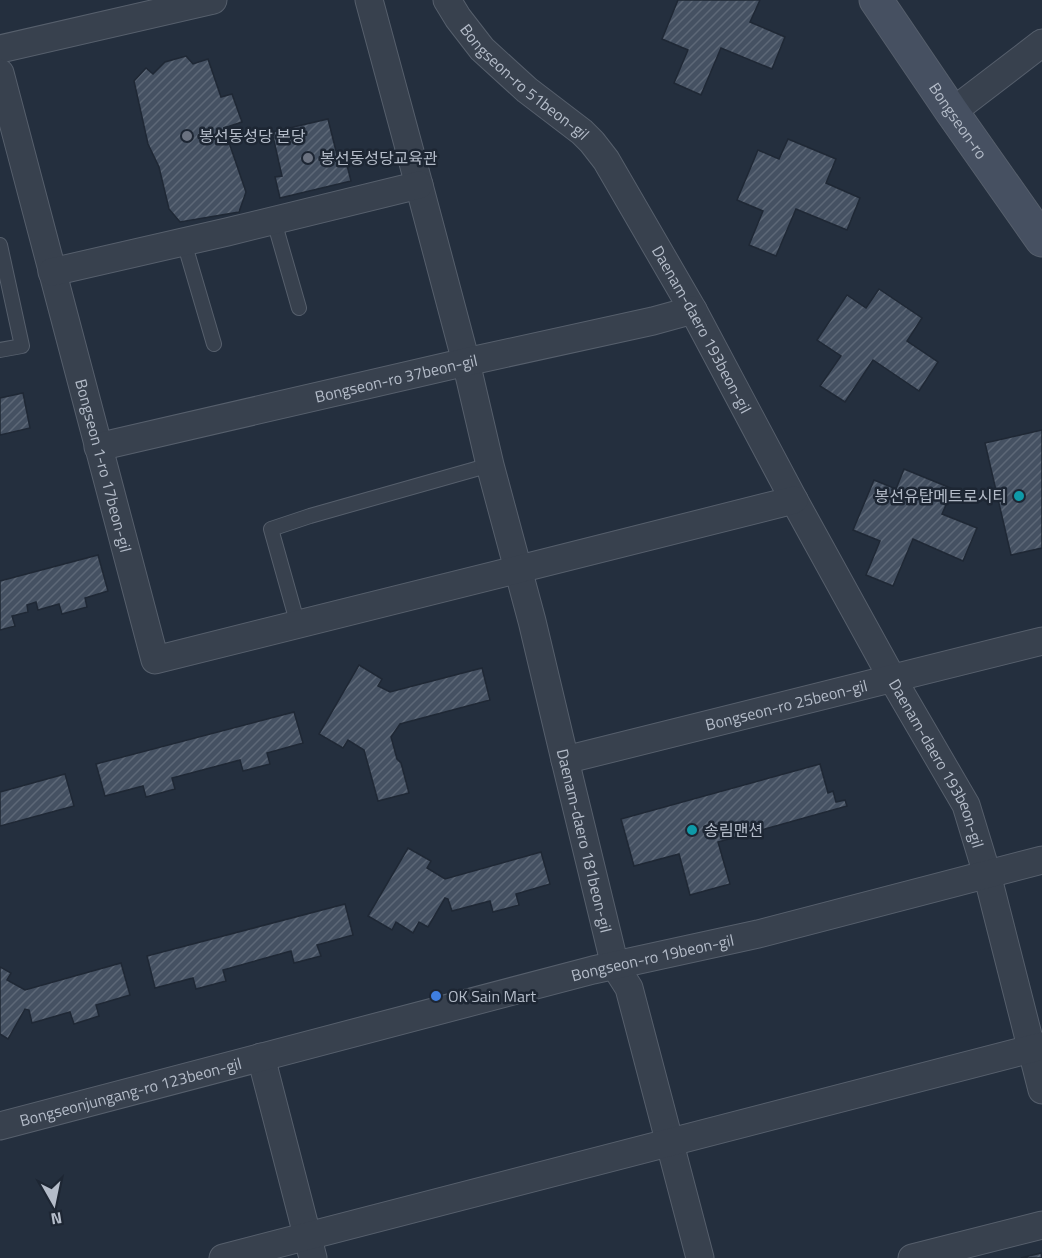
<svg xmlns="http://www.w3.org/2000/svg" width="1042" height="1258" viewBox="0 0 1042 1258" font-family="'Titillium Web','Noto Sans KR',sans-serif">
<defs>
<pattern id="building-hatch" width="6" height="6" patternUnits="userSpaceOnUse" patternTransform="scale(1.5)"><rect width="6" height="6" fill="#455162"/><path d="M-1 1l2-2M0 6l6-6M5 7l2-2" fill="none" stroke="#5d6877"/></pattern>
</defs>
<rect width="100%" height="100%" fill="#242f3e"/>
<!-- building -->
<g fill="url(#building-hatch)" stroke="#1f2835" stroke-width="1.5">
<polygon points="678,0 760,0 750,22 785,37 772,69 721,48 701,95 674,83 688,50 662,39"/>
<polygon points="186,56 193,64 208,59 221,97 232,94 242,122 224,128 246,192 239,212 180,222 169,209 159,167 148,144 134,81 146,68 153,74 165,62"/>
<polygon points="328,119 338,159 345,157 351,181 280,198 275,177 282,176 272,132"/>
<polygon points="788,139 836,159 826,183 860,198 847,230 796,209 776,256 749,245 763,211 737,200 758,150 779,159"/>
<polygon points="879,289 922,318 907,341 938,362 919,391 873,360 845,402 820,386 841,356 817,340 847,295 866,308"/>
<polygon points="23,393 30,428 0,435 0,398"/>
<polygon points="1042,430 1042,548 1011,555 985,443"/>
<polygon points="904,469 953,489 942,514 977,528 963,561 913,539 893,586 866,575 880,541 853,530 874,480 896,489"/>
<polygon points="98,555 108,591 85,598 87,607 62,614 59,604 38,610 36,602 27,605 28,612 12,616 15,626 0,630 0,581"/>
<polygon points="359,665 382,679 378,686 390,692 482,668 490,700 400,724 391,737 397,759 401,763 409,793 378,801 364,750 348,740 343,748 319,734"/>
<polygon points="294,712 303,743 267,753 270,764 243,771 240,760 172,778 175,789 146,797 143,786 105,796 96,764"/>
<polygon points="820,764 828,793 833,791 836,802 845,800 847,806 718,842 730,884 690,895 679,854 634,866 621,819"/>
<polygon points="65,774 74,806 0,826 0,792"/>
<polygon points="408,848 431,861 427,868 445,879 541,852 550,884 516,894 519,905 493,912 490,901 452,911 448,899 445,898 428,927 419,922 413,933 396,922 392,930 368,916"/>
<polygon points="345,904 353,935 317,945 321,956 294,963 291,951 223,970 226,981 196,989 193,978 155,988 147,956"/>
<polygon points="121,963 130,995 96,1005 99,1016 74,1024 70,1012 32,1023 29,1010 25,1009 8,1039 0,1034 0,967 11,973 7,980 25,990"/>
<polygon points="1041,1253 1042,1258 1021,1258"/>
</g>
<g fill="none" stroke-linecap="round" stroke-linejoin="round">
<defs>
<g id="service">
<polyline points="274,221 299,308"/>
<polyline points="184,242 214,344"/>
<polyline points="0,245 22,346 0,350"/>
<polyline points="298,625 271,529 310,516 490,465"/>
</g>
<g id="minor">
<path id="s1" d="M 369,0 L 419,185 L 466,362 L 490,465 L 532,621 L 565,760 L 615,966 L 629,988 L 700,1258"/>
<path id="s2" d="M 447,0 L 458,18 L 482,49 L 527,90 L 582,132 L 592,142 L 606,160 L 693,310 L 794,500 L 892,678 L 966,805 L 987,874 L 1042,1090"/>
<polyline points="0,49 213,0"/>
<path id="s3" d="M 0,73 L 155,660 C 368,608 581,553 794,500"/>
<polyline points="952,112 1042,43"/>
<polyline points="52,272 227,232 419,185"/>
<path id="s4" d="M 98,447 L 466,362 L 653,321 L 693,310"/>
<path id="s5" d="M 565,760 L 1042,641"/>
<polyline points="261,1057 313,1258"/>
<path id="s6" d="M 0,1126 L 593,970 L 758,934 L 1042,860"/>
<polyline points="223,1258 1042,1046"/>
<polyline points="912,1258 1042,1225"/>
</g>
<g id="secondary">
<path id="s7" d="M 876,0 L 952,112 L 1042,240"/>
</g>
</defs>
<!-- service casing -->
<use href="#service" stroke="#565f6c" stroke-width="16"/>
<!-- minor casing -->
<use href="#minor" stroke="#565f6c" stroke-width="29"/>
<!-- secondary casing -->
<use href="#secondary" stroke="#565f6c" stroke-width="35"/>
<!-- service -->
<use href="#service" stroke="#38414e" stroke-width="14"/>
<!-- minor -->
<use href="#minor" stroke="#38414e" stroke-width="27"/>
<!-- secondary -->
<use href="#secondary" stroke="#465061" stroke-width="33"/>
</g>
<!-- markers -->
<g fill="#6b7280" stroke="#1d2633" stroke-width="2">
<circle cx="187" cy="136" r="6"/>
<circle cx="308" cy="158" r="6"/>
</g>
<g fill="#0f9aa8" stroke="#1d2633" stroke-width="2">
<circle cx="1019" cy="496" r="6"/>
<circle cx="692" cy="830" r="6"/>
</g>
<circle fill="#3f7fe0" stroke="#1d2633" stroke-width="2" cx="436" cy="996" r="6"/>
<g text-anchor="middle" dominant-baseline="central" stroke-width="5" stroke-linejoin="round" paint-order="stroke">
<!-- street labels -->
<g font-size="16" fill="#b4bcc9" stroke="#1d2633">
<text stroke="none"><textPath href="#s2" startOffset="114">Bongseon-ro 51beon-gil</textPath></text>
<text stroke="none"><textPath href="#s7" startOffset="146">Bongseon-ro</textPath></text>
<text stroke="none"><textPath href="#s2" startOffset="422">Daenam-daero 193beon-gil</textPath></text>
<text stroke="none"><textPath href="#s4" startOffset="306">Bongseon-ro 37beon-gil</textPath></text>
<text stroke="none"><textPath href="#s3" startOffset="406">Bongseon 1-ro 17beon-gil</textPath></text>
<text stroke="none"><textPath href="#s5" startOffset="228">Bongseon-ro 25beon-gil</textPath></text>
<text stroke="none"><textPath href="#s2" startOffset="916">Daenam-daero 193beon-gil</textPath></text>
<text stroke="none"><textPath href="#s1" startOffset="868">Daenam-daero 181beon-gil</textPath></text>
<text stroke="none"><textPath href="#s6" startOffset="674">Bongseon-ro 19beon-gil</textPath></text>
<text stroke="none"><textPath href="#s6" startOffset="135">Bongseonjungang-ro 123beon-gil</textPath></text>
</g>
<!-- poi labels -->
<g font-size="16" fill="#b4bcc9" stroke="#1d2633" text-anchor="start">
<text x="199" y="136">봉선동성당 본당</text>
<text x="320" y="158">봉선동성당교육관</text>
<text x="1007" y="496" text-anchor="end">봉선유탑메트로시티</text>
<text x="704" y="830">송림맨션</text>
<text x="448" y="996">OK Sain Mart</text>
</g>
</g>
<!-- north arrow -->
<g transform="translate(54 1204) rotate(171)" stroke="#1d2633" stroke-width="4.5" paint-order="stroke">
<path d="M0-4.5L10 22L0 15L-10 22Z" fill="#b4bcc9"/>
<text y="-9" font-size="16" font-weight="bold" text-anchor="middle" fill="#b4bcc9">N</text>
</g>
</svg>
